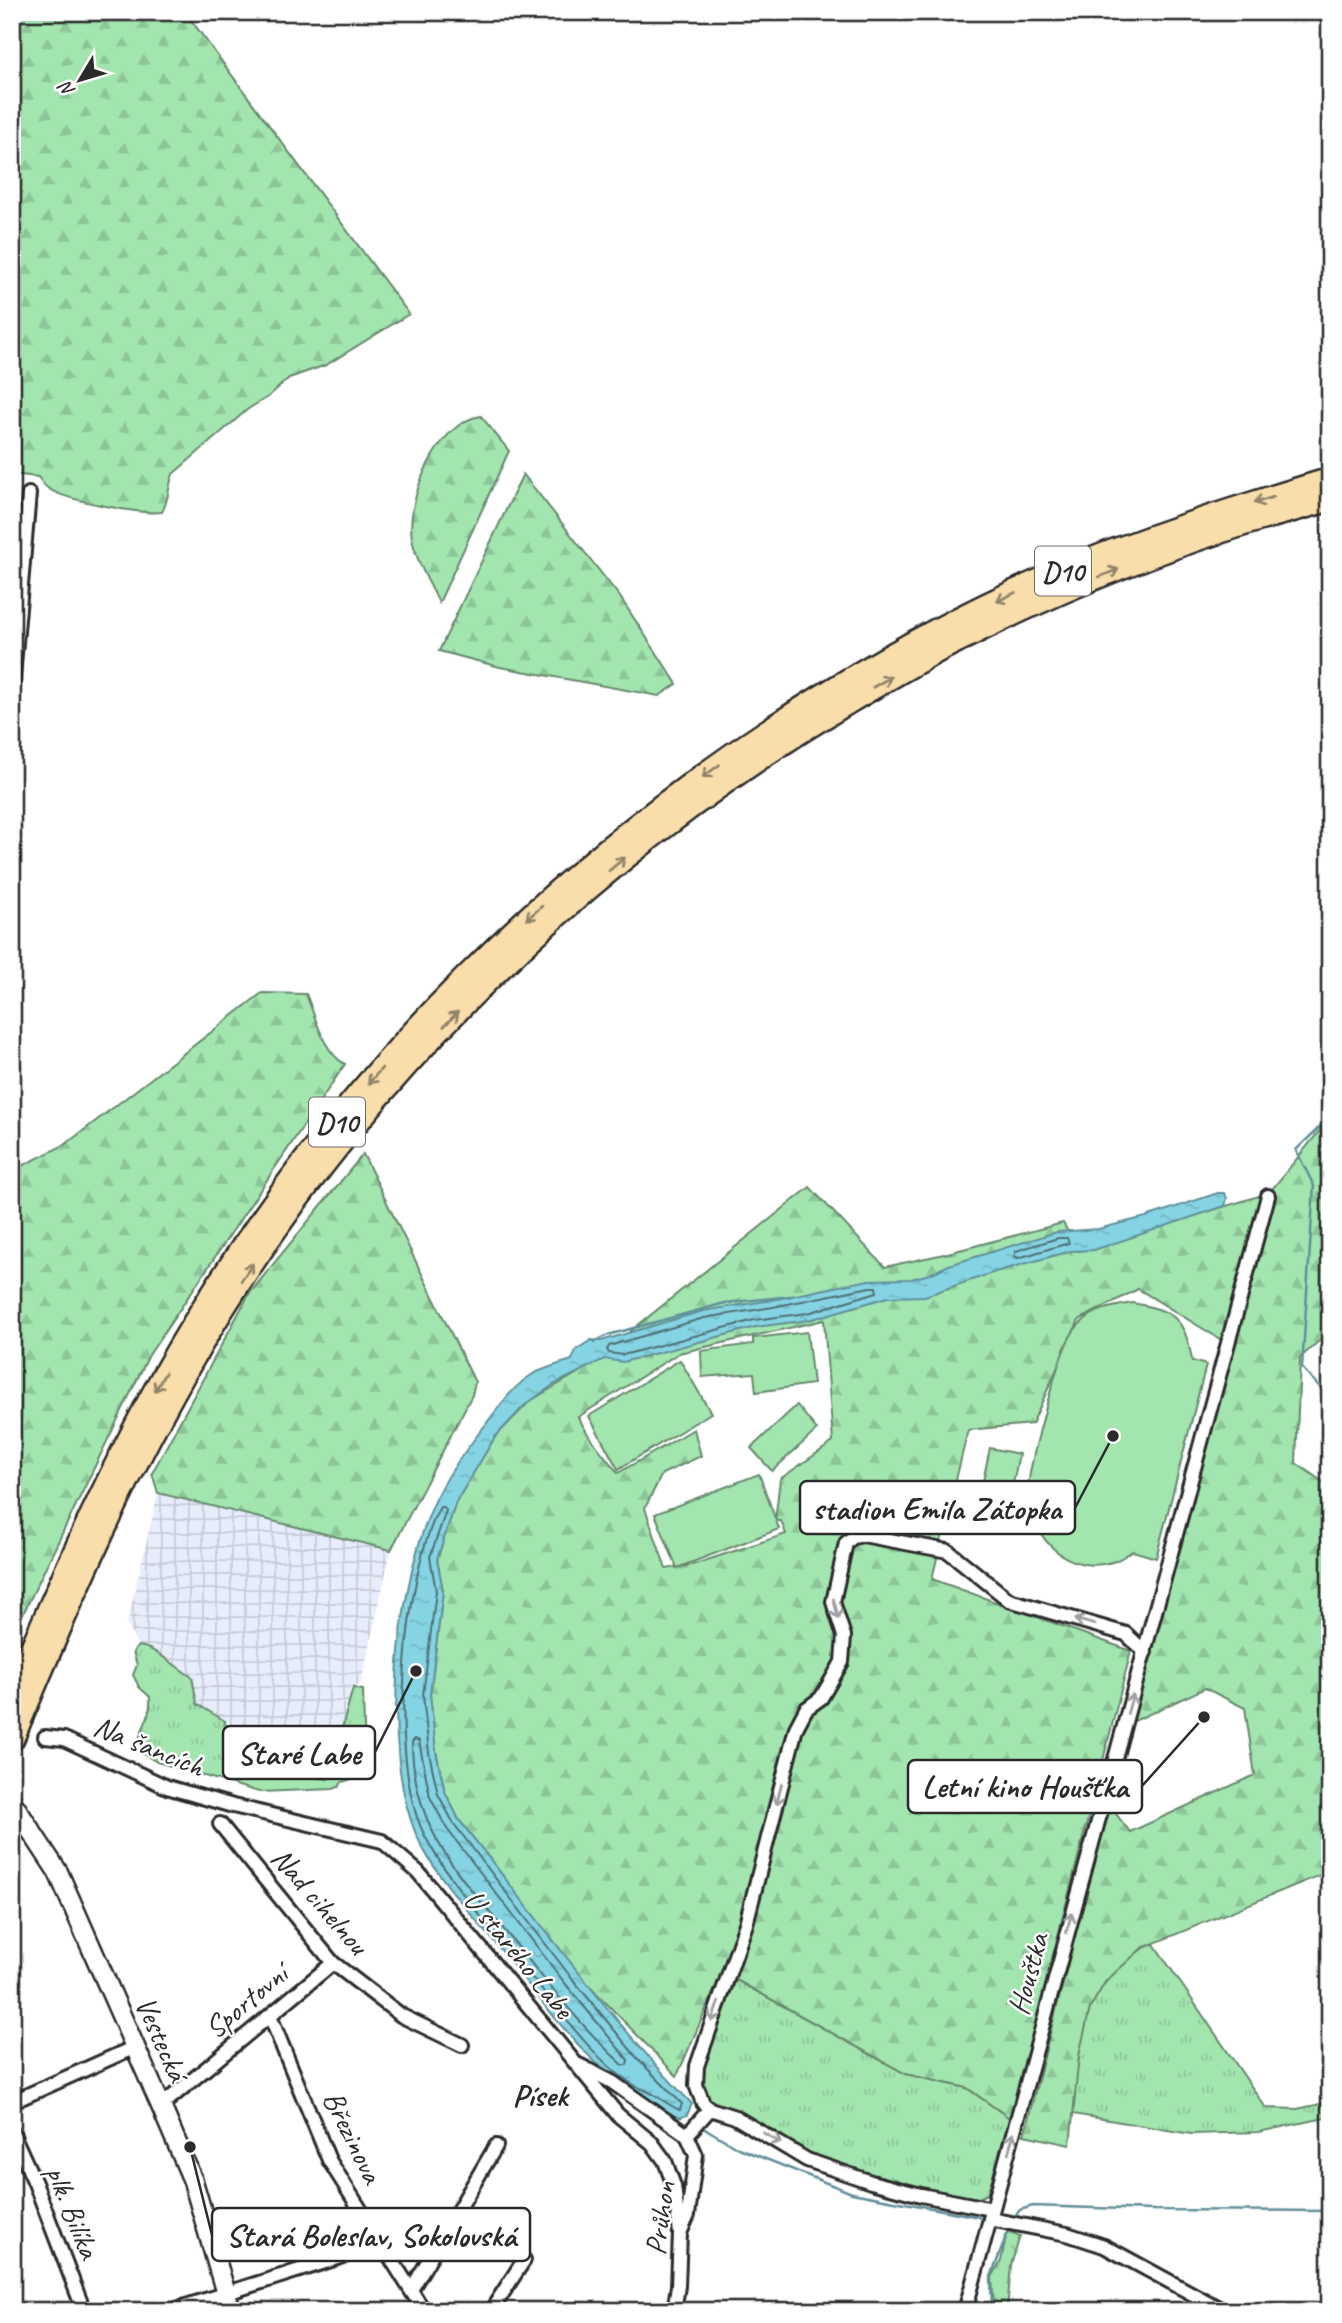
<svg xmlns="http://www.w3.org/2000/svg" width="1342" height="2323" viewBox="0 0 1342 2323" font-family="Caveat,sans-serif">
<defs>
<pattern id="industrial-grid" width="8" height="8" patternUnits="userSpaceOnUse" patternTransform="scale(1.75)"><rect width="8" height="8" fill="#e8edfc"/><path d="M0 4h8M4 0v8" fill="none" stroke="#c7cbd8"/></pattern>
<pattern id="grass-tufts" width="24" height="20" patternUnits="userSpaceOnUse" patternTransform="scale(1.75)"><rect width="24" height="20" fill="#a2e5af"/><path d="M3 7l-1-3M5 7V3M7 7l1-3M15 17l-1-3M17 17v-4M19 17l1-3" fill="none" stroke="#8cc597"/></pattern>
<pattern id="forest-firs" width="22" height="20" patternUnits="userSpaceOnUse" patternTransform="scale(1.75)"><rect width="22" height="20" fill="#a2e5af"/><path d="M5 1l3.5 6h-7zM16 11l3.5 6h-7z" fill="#8cc597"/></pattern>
<pattern id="water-ripples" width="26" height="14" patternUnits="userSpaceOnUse" patternTransform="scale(1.75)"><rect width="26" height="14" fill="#85d4e4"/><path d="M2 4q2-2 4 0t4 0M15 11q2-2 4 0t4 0" fill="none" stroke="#73b6c4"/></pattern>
</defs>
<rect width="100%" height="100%" fill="#fff"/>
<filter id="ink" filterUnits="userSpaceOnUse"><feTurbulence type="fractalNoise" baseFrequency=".0143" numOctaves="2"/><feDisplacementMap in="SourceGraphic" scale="14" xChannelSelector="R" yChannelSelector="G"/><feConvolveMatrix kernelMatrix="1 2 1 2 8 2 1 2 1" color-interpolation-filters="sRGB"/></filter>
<g filter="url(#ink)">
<!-- industrial -->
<polygon fill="url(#industrial-grid)" points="158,1493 391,1550 361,1683 353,1689 328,1779 296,1773 228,1752 225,1722 197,1704 192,1677 168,1662 155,1651 146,1646 138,1646 127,1624"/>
<!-- grass -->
<g fill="url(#grass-tufts)" stroke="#66886d" stroke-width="2">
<path d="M 138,1646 C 153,1646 177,1668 192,1677 L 197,1704 L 225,1721 L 228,1752 L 299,1774 L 328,1779 L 353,1688 L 363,1690 L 365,1763 L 362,1776 L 342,1782 L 339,1787 L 333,1789 L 259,1792 L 157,1762 L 137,1750 C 138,1730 152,1720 150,1697 L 139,1687 L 133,1675 L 137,1665 L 133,1652 Z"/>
<path d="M 1154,1944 L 1266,2108 L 1297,2109 L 1330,2102 L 1330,2117 L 1258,2132 L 1191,2134 L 1073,2114 C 1076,2079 1079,2028 1095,1997 C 1102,1984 1113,1974 1123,1965 C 1133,1956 1141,1947 1154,1944 Z"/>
<polygon points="736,1980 906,2074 967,2088 1011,2119 987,2194 979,2198 928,2190 846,2168 792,2145 743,2113 706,2115 701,2059"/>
<polygon points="1007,2231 1020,2236 1011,2265 1007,2311 994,2311 992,2277 1001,2261"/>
</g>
<!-- forest -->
<g fill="url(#forest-firs)" stroke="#66886d" stroke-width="2" fill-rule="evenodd">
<path d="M 12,12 L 185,12 L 409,314 L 326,365 L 289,378 L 268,397 L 248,409 L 173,474 C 168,487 169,500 162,512 C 142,515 65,500 49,489 C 45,487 41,481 38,477 L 12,474 Z"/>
<path d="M 481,416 L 509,451 L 439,603 C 429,582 416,561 412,538 C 406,499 437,422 481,416 Z"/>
<polygon points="523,474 620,597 677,684 659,696 500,667 439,651"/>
<path d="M 262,993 L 306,994 C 316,1018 323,1052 345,1064 L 149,1355 L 21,1618 L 12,1644 L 12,1171 L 66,1144 Z"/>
<path d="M 1330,1118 L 1330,1331 L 1300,1358 L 1296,1463 L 1330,1487 L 1330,1871 L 1142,1948 L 1106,1981 L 1090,2008 L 1079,2055 L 1070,2145 L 1024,2135 L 1093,1866 L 1106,1801 L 1130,1832 L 1255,1775 L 1245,1708 L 1205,1688 L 1130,1723 L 1223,1341 L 1138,1289 L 1079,1320 L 1032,1424 L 968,1430 L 932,1579 L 1131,1651 L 1011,2119 L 967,2088 L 906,2074 L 722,1972 L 677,2076 L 576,1972 L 459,1820 L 445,1792 L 435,1746 L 430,1694 L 443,1591 L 437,1560 L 456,1502 L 495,1437 L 530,1401 L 581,1371 L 810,1187 L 885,1267 L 944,1254 L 1063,1223 L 1079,1251 L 1269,1193 ZM 824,1320 L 833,1442 L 780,1479 L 775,1521 L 781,1521 L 786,1534 L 692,1565 L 666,1569 L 645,1508 L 662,1474 L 701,1456 L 694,1429 L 618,1473 L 589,1436 L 578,1417 L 679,1353 Z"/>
<polygon points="363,1154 475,1382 472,1395 391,1550 158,1493 152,1473 249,1294"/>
</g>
<!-- pitch -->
<g fill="#a2e5af" stroke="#66886d" stroke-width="2">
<path d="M 1132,1303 C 1173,1310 1186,1318 1192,1361 L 1206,1365 L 1156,1558 L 1133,1551 C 1127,1554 1121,1559 1115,1561 C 1068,1577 1031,1538 1028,1494 C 1026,1473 1058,1358 1069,1339 C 1072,1333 1077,1326 1082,1322 C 1095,1309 1115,1306 1132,1303 Z"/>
<polygon points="807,1332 813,1384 756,1392 754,1373 702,1377 701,1351 753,1344 753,1338"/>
<polygon points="680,1360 711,1413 618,1469 589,1416"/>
<polygon points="797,1405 817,1430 772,1471 751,1448"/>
<polygon points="990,1448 1019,1454 1008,1509 979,1500"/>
<polygon points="759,1474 779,1529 677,1568 655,1514"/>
</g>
<!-- water -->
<path fill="url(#water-ripples)" stroke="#61909a" stroke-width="2" d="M 1218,1193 L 1225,1193 L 1227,1199 L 1225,1206 L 1094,1250 L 1071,1251 L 995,1272 L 925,1296 L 888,1297 L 809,1320 L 756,1327 L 623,1362 L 604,1359 L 553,1385 L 525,1405 L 495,1437 L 456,1502 L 437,1559 L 443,1591 L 430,1694 L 436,1752 L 445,1792 L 459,1820 C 536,1916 607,2016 692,2104 L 687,2115 L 679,2118 C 668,2112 658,2105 647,2099 C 640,2095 631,2092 624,2087 C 575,2050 535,1992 497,1945 C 471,1914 432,1872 416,1834 C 381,1751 396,1591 432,1508 C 445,1477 465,1451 486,1424 C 499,1407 514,1385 533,1374 C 545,1368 559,1364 572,1360 L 576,1350 L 591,1340 L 601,1341 L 703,1311 L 772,1300 L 869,1280 L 911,1279 L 930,1274 L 949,1265 L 1057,1232 L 1098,1229 L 1146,1217 Z"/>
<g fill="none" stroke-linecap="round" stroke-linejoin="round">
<!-- shore -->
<g stroke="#4f6f75" stroke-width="2">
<polygon points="1058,1238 1067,1238 1069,1243 1018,1258 1014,1256 1016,1251"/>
<polygon points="870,1287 876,1287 877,1292 808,1313 754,1320 623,1355 609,1353 607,1350 609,1346 704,1318 773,1307"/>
<path d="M 440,1507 L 444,1507 L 446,1511 L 430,1557 L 436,1591 L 423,1695 L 429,1753 L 438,1794 L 454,1824 L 570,1976 L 638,2059 L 682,2104 L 680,2110 C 671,2107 662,2099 653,2094 C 645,2090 637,2087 629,2082 C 597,2061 567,2020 542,1990 C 505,1944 450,1886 424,1834 C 388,1763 403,1576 440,1507 Z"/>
<path d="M 415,1739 L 419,1741 L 430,1797 L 447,1829 L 564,1982 L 628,2060 L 627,2065 L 623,2065 C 581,2027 546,1981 510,1937 C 483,1903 450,1869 432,1830 C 419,1804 412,1770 412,1742 Z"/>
</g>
<!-- stream -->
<g stroke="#61909a" stroke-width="2.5">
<polyline points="1330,1117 1296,1150 1314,1186 1302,1368 1330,1398"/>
<polyline points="594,1342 608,1335 725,1303 791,1296"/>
<polyline points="706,2129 738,2148 852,2193 979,2217 982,2221"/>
<polyline points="1014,2217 1020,2210 1033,2206 1154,2210 1330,2211"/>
<polyline points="992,2311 991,2277 1009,2229"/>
</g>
<defs>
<g id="street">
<polyline points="12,688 29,494"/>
<polyline points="45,1737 64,1739 167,1787 233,1806 382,1841 418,1872 618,2115 652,2143 665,2161 674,2186 680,2233"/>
<polyline points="220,1824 333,1963 402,2016 462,2045"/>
<polyline points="270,2016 329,2160 424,2311"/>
<polyline points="579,2065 612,2082 687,2135"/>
<polyline points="12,2102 135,2047"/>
<polyline points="161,2106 333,1963"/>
<polyline points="12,2132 35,2183 84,2311"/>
<polyline points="687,2135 710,2109"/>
<polyline points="992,2209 921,2195 871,2182 807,2160 735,2117 710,2109 703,2103 696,2085 697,2066 746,1924 796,1728 806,1709 821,1698 842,1662 844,1636 833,1602 846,1543 853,1537 863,1535 948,1551 1009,1600 1126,1634 1145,1652"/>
<polyline points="990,2219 1067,2234 1104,2246 1224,2311"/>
<polyline points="411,2290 496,2146"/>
<polyline points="170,2311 382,2244"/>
<polyline points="491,2311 524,2260"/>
<polyline points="674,2311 678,2286 680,2233 688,2215 696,2155 687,2135"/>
<polyline points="965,2311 1268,1196"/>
</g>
<polyline id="secondary" points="12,1802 58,1872 161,2106 193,2181 231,2311"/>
<g id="highway">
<path d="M 12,1695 C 63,1577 114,1460 179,1349 C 336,1080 565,853 831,691 C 900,649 972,609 1047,578 C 1139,539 1234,509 1330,480"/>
<path d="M 12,1738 C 67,1607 123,1477 195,1354 C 351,1085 585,858 851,700 C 884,681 916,661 950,644 C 1040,599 1134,558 1230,528 C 1263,517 1296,509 1330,499"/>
</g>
</defs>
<!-- street casing -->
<use href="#street" stroke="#2b2b2b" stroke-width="18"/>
<!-- secondary casing -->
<use href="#secondary" stroke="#2b2b2b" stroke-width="23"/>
<!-- highway casing -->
<use href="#highway" stroke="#2b2b2b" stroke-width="28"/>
<!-- street -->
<use href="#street" stroke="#fff" stroke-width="12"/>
<!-- secondary -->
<use href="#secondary" stroke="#fff" stroke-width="18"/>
<!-- highway -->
<use href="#highway" stroke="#f9deab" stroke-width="23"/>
</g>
<!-- one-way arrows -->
<defs><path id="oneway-shaft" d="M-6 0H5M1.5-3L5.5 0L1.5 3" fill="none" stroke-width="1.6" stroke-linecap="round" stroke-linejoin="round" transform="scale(1.75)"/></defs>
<g stroke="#92846b">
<use href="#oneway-shaft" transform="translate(1264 500) rotate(163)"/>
<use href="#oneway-shaft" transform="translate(1109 573) rotate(-22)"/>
<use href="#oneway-shaft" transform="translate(1006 597) rotate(154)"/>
<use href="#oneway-shaft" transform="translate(882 682) rotate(-30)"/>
<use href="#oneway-shaft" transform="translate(711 771) rotate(144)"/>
<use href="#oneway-shaft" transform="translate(617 864) rotate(-40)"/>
<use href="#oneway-shaft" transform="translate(534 913) rotate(139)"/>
<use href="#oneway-shaft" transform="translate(451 1019) rotate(-46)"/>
<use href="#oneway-shaft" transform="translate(375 1076) rotate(131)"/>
<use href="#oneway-shaft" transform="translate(247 1272) rotate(-56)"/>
<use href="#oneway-shaft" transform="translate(160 1382) rotate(119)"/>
</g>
<g stroke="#a0a0a0">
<use href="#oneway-shaft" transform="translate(836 1609) rotate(76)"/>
<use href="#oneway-shaft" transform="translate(1085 1622) rotate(-164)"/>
<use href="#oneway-shaft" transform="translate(1130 1704) rotate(-74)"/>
<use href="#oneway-shaft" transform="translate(779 1794) rotate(104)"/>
<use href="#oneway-shaft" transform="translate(1069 1923) rotate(-75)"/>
<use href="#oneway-shaft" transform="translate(715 2012) rotate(110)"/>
<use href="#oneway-shaft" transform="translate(772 2138) rotate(31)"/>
<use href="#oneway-shaft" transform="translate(1011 2143) rotate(-75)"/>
</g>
</g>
<g text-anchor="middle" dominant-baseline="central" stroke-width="5" stroke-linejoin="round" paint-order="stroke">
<!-- shield labels -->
<g fill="#fff" stroke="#6b6b6b" stroke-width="2">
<rect x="1035" y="546.5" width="56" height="49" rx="5"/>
<rect x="309" y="1097.5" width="56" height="49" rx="5"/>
</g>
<g font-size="28" font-weight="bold" fill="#2b2b2b">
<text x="1063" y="571">D10</text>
<text x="337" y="1122">D10</text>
</g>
<!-- street labels -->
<g font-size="30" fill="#2b2b2b" stroke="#fff">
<text transform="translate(149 1746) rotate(22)">Na šancích</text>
<text transform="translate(320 1901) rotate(49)">Nad cihelnou</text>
<text transform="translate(519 1954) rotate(51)">U starého Labe</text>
<text transform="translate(1028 1974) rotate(-75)">Houštka</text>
<text transform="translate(246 2001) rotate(-40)">Sportovní</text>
<text transform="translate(162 2039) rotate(66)">Vestecká</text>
<text transform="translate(353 2137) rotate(64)">Březinova</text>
<text transform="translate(73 2212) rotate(68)">plk. Bilíka</text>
<text transform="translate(660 2218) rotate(-82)">Průhon</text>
</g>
<!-- neighbourhood labels -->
<g font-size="32" font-weight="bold" fill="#2b2b2b" stroke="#fff">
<text x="540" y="2095">Písek</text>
</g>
</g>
<!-- callouts -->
<path fill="none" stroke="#2b2b2b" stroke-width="2.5" d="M1113 1436L1075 1508M416 1671L375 1752M1204 1717L1142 1786M190 2147L212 2235"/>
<g fill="#2b2b2b" stroke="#fff" stroke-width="2.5">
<circle cx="1113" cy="1436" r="7"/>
<circle cx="416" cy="1671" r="7"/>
<circle cx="1204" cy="1717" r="7"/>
<circle cx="190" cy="2147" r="7"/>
</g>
<g fill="#fff" stroke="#2b2b2b" stroke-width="2.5">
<rect x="800" y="1481" width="275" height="53" rx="7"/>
<rect x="223" y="1726" width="152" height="53" rx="7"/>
<rect x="908" y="1760" width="234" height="53" rx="7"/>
<rect x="212" y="2208" width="318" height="53" rx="7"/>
</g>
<g font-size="32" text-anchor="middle" font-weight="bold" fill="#2b2b2b">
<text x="937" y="1519">stadion Emila Zátopka</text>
<text x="299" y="1764">Staré Labe</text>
<text x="1025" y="1797">Letní kino Houšťka</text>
<text x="371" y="2246">Stará Boleslav, Sokolovská</text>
</g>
<!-- margin -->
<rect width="1342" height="2323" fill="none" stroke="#fff" stroke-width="42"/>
<rect x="21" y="21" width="1300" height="2281" fill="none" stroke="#2b2b2b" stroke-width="2.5" filter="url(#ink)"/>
<!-- north arrow -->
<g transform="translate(80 80) rotate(232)" stroke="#ffffff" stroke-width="5" paint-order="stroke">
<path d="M0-5L12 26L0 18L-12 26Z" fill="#2b2b2b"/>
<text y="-10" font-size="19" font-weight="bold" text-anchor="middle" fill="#2b2b2b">N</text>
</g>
</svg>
